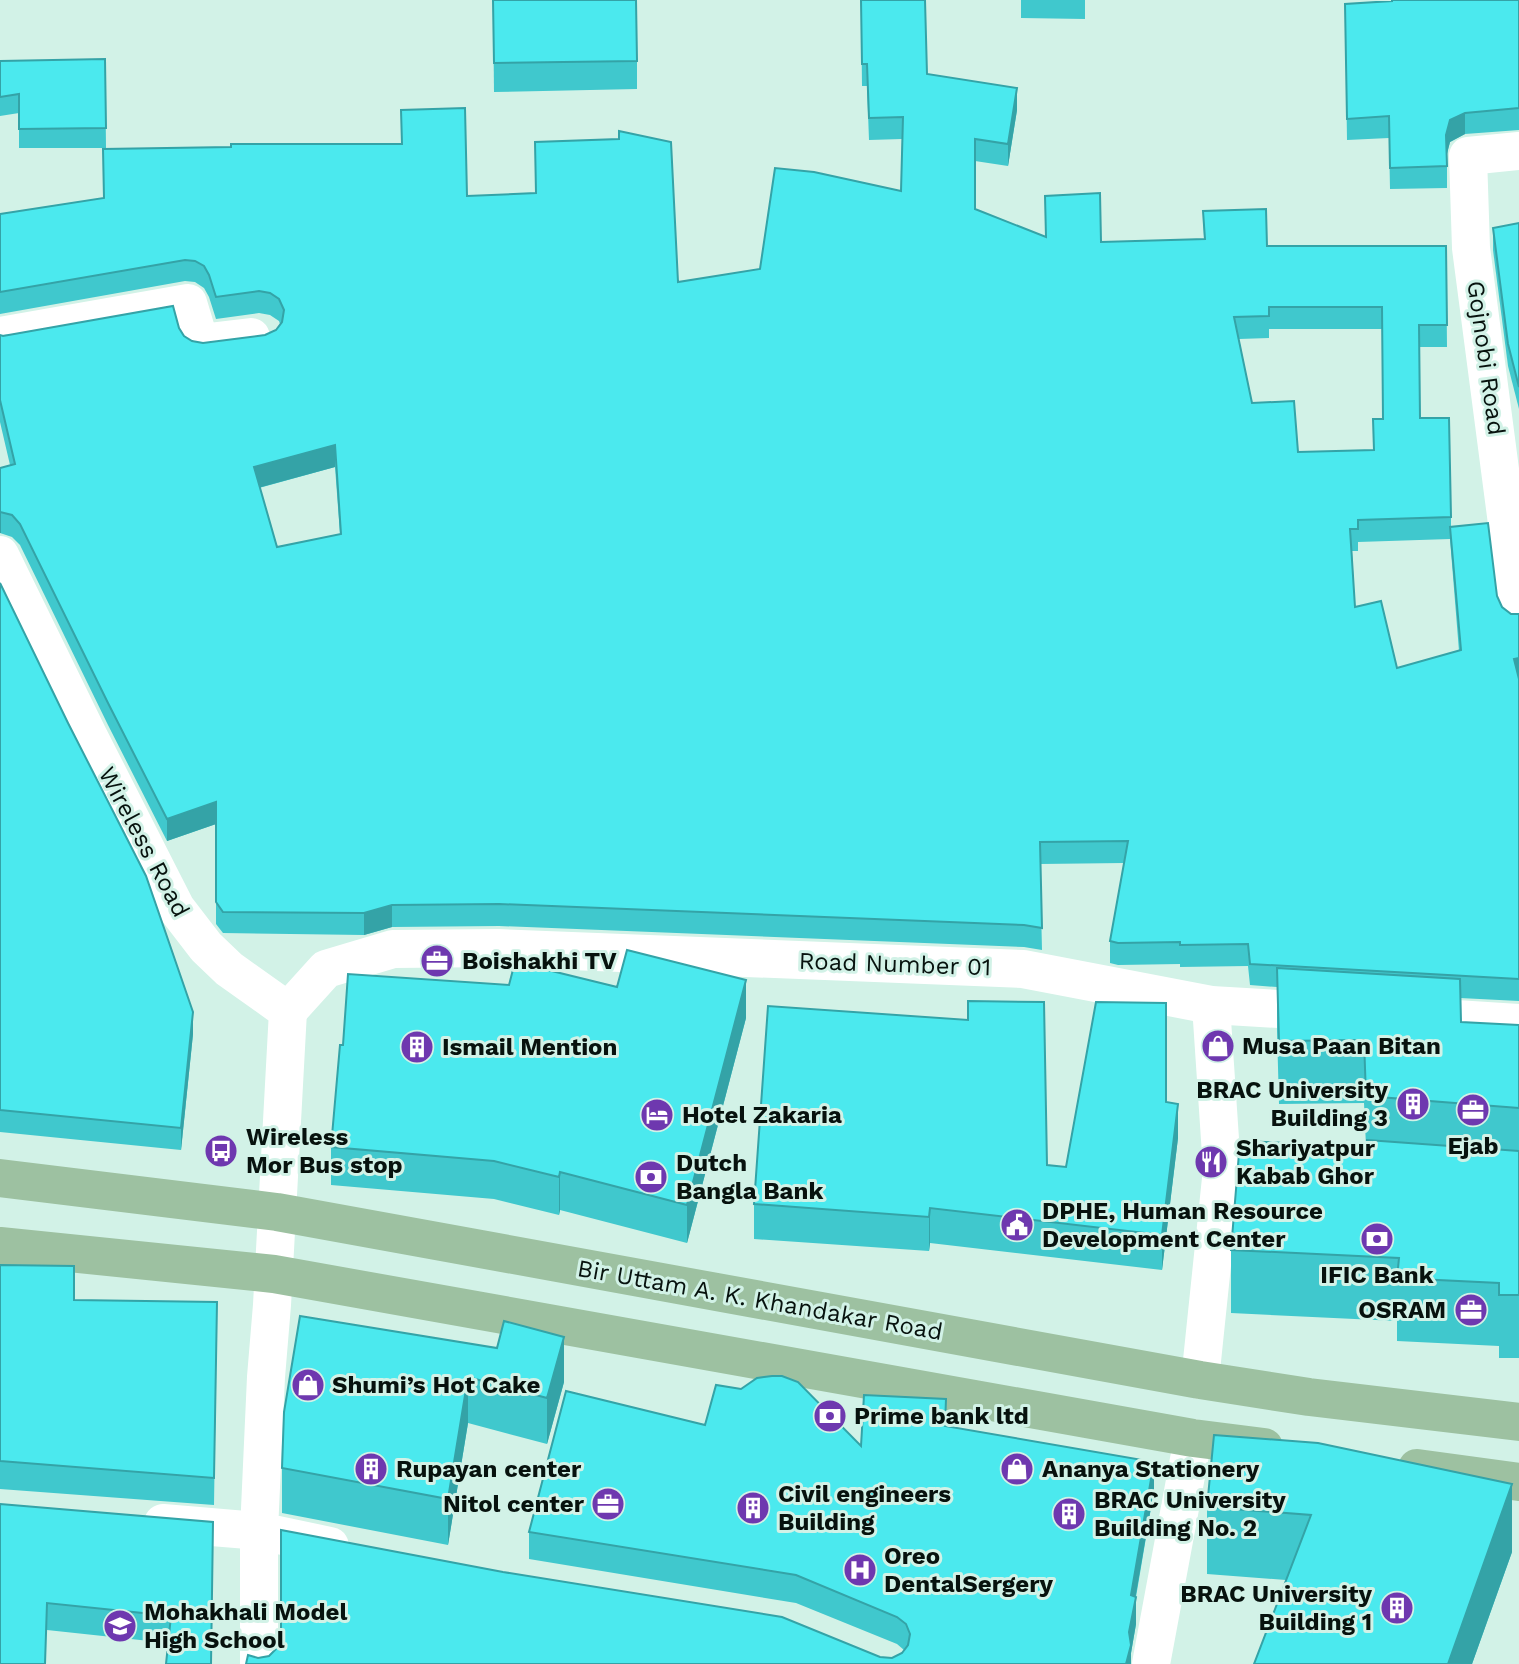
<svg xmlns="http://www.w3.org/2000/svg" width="1519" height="1664" viewBox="0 0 1519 1664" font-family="'Work Sans',sans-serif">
<rect width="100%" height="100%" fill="#d2f2e7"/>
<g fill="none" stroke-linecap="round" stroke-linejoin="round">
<!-- street -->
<g stroke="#fff" stroke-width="38">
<polyline points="1519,151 1468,156 1471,248 1519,615"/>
<polyline points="0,336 188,303 200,343 251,337"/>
<polyline points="0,555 88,735 176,908 206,947 229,969 288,1011 272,1305 266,1377 259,1531 330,1546"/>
<polyline points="288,1011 326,969 393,949 498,948 1023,969 1211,1005 1328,1012"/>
<polyline points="1409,1016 1519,1023"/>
<polyline points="1200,1380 1222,1169 1211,1005"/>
<polyline points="163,1523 259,1531 259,1664"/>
<polyline points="1151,1664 1193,1438"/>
</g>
<!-- primary -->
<g stroke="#9dc1a1" stroke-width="38">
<polyline points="0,1178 277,1212 1200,1380 1309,1397 1519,1422"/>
<polyline points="0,1246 274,1274 1193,1438 1264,1447"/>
<polyline points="1417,1468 1519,1482"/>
</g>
</g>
<!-- wall -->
<g fill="#40c8cd" fill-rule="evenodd">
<polygon points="493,0 637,61 637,89 494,92"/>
<path d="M 861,0 L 927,74 L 1017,110 L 1008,166 L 975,161 L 975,209 L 1045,237 L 1045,196 L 1101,242 L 1204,239 L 1203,211 L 1267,246 L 1446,246 L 1447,347 L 1419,347 L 1420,418 L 1451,517 L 1451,526 L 1497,596 L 1502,607 L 1511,614 L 1519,614 L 1519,1001 L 1460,998 L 1461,1022 L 1519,1025 L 1519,1358 L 1499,1358 L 1499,1346 L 1397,1341 L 1397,1321 L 1231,1313 L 1231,1250 L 1366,1146 L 1364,1103 L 1279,1104 L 1277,1031 L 1277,987 L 1250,985 L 1248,966 L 1180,967 L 1180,964 L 1118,965 L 1110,963 L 1110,941 L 1124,863 L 1040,864 L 1042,950 L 1024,947 L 499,926 L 392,927 L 364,935 L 223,933 L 216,924 L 216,824 L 167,841 L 108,725 L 20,545 L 12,537 L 0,533 L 0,468 L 10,465 L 0,422 L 0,335 L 179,328 L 184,336 L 192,341 L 203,343 L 265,335 L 276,330 L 280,324 L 279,321 L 270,315 L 259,313 L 216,319 L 209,297 L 204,288 L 195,282 L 185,281 L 0,314 L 0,214 L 103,198 L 401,144 L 401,110 L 467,196 L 678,282 L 760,269 L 901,191 L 902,139 L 869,140 L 867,86 L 862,86 ZM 1269,329 L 1382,329 L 1383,419 L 1373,450 L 1298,452 L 1252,403 L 1239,339 L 1269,338 ZM 335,467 L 340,534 L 277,547 L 259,488 ZM 1450,539 L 1459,651 L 1397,668 L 1355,607 L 1352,551 L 1358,551 L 1358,542 Z"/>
<polygon points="1021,0 1085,0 1085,19 1021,18"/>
<polygon points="1519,0 1519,130 1465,134 1450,142 1447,154 1447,188 1390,189 1389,138 1347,140 1345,4 1392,1"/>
<polygon points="105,59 106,148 19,148 19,113 0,116 0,61"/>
<polygon points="1519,223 1519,409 1508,366 1493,250 1493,228"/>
<polygon points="0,583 193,1034 181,1150 0,1132"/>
<polygon points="746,1018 687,1243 560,1210 559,1215 494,1199 331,1185 331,1147"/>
<polygon points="968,1020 1047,1165 1066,1167 1166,1102 1178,1138 1162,1270 930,1243 929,1251 754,1239 754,1204"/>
<polygon points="0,1265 74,1300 217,1302 214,1505 0,1489"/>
<polygon points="300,1316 564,1382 547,1444 468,1423 448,1545 282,1513 282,1468"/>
<polygon points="705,1425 861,1446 946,1426 1154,1490 1136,1597 1136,1624 1131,1653 1131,1664 258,1658 880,1657 892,1658 902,1653 904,1650 897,1644 796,1603 529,1559 529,1532"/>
<polygon points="1512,1484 1512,1552 1472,1664 1254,1664 1286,1580 1207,1574 1207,1507"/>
<polygon points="0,1504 213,1522 168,1643 47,1630"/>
</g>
<!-- shaded-wall -->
<g fill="#34a3a7">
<polygon points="1017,88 1017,110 1008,166 1008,144"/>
<polygon points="1465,113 1465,134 1450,142 1446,157 1446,135 1450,120"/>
<polygon points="335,445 335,467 254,489 254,467"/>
<polygon points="1,511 1,533 0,533 0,512"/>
<polygon points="1519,658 1519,680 1514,659"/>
<polygon points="216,802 216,824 167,841 167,819"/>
<polygon points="392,905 392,927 364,935 364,913"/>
<polygon points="746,980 746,1018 687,1243 687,1205"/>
<polygon points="193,1012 193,1034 181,1150 181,1128"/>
<polygon points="1178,1104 1178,1138 1162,1270 1162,1235"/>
<polygon points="560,1172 560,1210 559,1215 559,1177"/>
<polygon points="930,1208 930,1243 929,1251 929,1217"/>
<polygon points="564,1337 564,1382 547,1444 547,1398"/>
<polygon points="468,1377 468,1423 448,1545 448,1499"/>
<polygon points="1154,1462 1154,1490 1132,1617 1136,1597 1136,1624 1131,1653 1131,1664 1126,1664 1129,1632 1131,1595"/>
<polygon points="1512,1484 1512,1552 1472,1664 1448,1664"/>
</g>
<!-- building -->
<g fill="#4be9ee" stroke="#34a3a7" stroke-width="2" fill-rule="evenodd">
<polygon points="493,0 636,0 637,61 494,63"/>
<path d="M 861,0 L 925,0 L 927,74 L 1017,88 L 1008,144 L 975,139 L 975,209 L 1046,237 L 1045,196 L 1100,193 L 1101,242 L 1205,239 L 1203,211 L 1266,209 L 1267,246 L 1446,246 L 1447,325 L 1419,325 L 1420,418 L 1449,418 L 1451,517 L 1358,520 L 1358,529 L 1350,529 L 1355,607 L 1381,601 L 1397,668 L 1461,650 L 1450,527 L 1488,523 L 1497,596 L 1502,607 L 1511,614 L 1519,614 L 1519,658 L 1514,659 L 1519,679 L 1519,979 L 1250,964 L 1248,944 L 1180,945 L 1180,942 L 1118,943 L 1110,941 L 1128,841 L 1040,842 L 1042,928 L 1024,925 L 499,904 L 392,905 L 364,913 L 223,912 L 216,902 L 216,802 L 167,819 L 108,703 L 20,524 L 12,515 L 0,512 L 0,468 L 15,464 L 0,400 L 0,335 L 3,336 L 173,306 L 179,328 L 184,336 L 192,341 L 203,343 L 265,335 L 276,330 L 282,322 L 284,310 L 279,299 L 270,293 L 259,291 L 216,297 L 209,275 L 204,266 L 195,261 L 185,260 L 0,292 L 0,214 L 104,198 L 103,149 L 231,147 L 231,144 L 402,144 L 401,110 L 465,108 L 467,196 L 536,193 L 535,142 L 619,139 L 619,131 L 671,142 L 678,282 L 760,269 L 775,168 L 814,172 L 901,191 L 903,117 L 869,118 L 867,64 L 862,64 ZM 1269,307 L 1382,307 L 1383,419 L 1373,419 L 1374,450 L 1298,452 L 1294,401 L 1252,403 L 1234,317 L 1269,316 ZM 335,445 L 341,534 L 277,547 L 254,467 Z"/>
<polygon points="1392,0 1519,0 1519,108 1465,113 1450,120 1446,135 1447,166 1390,168 1389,116 1347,119 1345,4 1392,1"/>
<polygon points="105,59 106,128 19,129 19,94 0,97 0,61"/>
<polygon points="1519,223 1519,387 1508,344 1493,228"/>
<polygon points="0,583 68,723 146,876 193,1012 181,1128 0,1110"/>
<polygon points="627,950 746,980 687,1205 560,1172 559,1177 494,1161 331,1147 340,1045 343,1045 348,974 509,985 515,962 617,987"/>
<polygon points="1277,968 1460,979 1461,1022 1519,1025 1519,1108 1366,1096 1364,1040 1279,1041"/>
<polygon points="968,1001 1044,1002 1047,1165 1066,1167 1096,1002 1166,1003 1166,1102 1178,1104 1162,1235 930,1208 929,1217 754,1204 768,1006 968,1020"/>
<polygon points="1367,1140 1519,1151 1519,1295 1499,1295 1499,1283 1397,1278 1399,1258 1231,1250 1240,1141 1367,1146"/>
<polygon points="0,1265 74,1266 74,1300 217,1302 214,1478 0,1461"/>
<polygon points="300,1316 497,1348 504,1321 564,1337 547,1398 468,1377 448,1499 282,1468 284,1412"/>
<polygon points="772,1376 782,1376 798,1382 861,1446 864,1395 946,1399 945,1426 1154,1462 1131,1595 1136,1597 1129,1632 1131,1645 1126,1664 246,1664 248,1655 258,1658 269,1656 278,1647 281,1636 281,1530 503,1572 782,1617 880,1657 892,1658 902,1653 908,1645 910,1634 906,1624 897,1617 796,1575 529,1532 566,1391 705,1425 716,1385 741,1389 757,1378"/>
<polygon points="1214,1435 1318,1443 1512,1484 1448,1664 1254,1664 1311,1515 1207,1507"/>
<polygon points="0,1504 213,1522 211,1664 166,1664 171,1616 47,1603 45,1664 0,1664"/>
</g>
<!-- icons -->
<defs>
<symbol id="office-disc" viewBox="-11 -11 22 22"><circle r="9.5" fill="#6e38af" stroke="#d2f2e7"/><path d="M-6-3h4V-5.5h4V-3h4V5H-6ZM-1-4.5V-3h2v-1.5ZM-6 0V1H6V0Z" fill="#fff"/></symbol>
<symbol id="shop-disc" viewBox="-11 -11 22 22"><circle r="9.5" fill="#6e38af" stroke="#d2f2e7"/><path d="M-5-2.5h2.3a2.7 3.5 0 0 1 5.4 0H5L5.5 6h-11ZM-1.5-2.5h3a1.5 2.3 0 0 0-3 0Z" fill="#fff"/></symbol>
<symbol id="building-disc" viewBox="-11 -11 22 22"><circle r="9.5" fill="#6e38af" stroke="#d2f2e7"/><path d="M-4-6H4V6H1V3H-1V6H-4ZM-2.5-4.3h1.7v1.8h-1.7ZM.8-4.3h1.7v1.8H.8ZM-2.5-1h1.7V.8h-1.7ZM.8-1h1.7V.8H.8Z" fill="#fff"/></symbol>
<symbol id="hotel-disc" viewBox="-11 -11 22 22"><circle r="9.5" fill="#6e38af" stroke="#d2f2e7"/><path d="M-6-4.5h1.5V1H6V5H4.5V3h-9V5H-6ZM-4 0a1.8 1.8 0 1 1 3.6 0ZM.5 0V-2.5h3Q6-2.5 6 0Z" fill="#fff"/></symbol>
<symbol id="bus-disc" viewBox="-11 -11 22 22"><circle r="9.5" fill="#6e38af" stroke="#d2f2e7"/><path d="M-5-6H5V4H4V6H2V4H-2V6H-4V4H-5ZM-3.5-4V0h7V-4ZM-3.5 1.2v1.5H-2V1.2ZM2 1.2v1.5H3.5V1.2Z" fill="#fff"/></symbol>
<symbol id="restaurant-disc" viewBox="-11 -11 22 22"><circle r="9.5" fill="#6e38af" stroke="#d2f2e7"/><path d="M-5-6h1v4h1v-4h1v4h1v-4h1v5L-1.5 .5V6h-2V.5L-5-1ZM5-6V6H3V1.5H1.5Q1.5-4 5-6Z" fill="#fff"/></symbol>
<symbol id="bank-disc" viewBox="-11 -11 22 22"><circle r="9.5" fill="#6e38af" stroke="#d2f2e7"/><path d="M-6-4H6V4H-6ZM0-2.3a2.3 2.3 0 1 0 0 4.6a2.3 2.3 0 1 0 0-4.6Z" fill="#fff"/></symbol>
<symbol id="civic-disc" viewBox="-11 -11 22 22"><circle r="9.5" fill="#6e38af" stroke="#d2f2e7"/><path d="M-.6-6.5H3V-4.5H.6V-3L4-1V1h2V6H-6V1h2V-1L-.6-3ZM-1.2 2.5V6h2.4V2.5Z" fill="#fff"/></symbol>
<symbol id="hospital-disc" viewBox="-11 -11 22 22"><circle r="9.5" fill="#6e38af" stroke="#d2f2e7"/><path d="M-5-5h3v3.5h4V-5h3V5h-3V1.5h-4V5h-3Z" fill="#fff"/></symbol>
<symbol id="school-disc" viewBox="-11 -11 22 22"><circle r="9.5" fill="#6e38af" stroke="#d2f2e7"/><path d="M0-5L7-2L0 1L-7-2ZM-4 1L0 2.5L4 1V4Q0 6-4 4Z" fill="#fff"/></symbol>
</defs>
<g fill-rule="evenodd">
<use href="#office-disc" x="418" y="942" width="38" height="38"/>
<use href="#shop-disc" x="1199" y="1027" width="38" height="38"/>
<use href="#building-disc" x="398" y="1028" width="38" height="38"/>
<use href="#building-disc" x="1394" y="1085" width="38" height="38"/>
<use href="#office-disc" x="1454" y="1091" width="38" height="38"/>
<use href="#hotel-disc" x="638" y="1096" width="38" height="38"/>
<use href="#bus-disc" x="202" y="1132" width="38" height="38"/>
<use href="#restaurant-disc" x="1192" y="1143" width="38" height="38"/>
<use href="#bank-disc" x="632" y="1158" width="38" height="38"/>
<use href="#civic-disc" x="998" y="1206" width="38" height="38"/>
<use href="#bank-disc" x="1358" y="1220" width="38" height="38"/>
<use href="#office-disc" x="1452" y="1291" width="38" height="38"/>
<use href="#shop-disc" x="289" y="1366" width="38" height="38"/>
<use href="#bank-disc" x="811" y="1397" width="38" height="38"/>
<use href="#building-disc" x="352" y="1450" width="38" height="38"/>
<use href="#shop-disc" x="998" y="1450" width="38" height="38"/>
<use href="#office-disc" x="589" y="1485" width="38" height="38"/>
<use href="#building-disc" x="734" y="1489" width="38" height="38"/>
<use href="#building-disc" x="1050" y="1495" width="38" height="38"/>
<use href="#hospital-disc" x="841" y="1551" width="38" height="38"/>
<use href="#building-disc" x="1378" y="1589" width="38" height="38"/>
<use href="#school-disc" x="101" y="1607" width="38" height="38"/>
</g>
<g text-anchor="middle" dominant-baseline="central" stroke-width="6" stroke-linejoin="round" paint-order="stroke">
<!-- street labels -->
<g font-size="24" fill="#07120e" stroke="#d2f2e7">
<text transform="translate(1486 358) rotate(82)">Gojnobi Road</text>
<text transform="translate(144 842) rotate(62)">Wireless Road</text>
<text transform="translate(895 964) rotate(2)">Road Number 01</text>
<text transform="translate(760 1300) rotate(10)">Bir Uttam A. K. Khandakar Road</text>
</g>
<!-- poi labels -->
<g font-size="24" font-weight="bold" fill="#07120e" stroke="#d2f2e7" text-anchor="start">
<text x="462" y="961">Boishakhi TV</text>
<text x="1242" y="1046">Musa Paan Bitan</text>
<text x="442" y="1047">Ismail Mention</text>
<text x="1388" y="1090" text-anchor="end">BRAC University<tspan x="1388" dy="28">Building 3</tspan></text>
<text x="682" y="1115">Hotel Zakaria</text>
<text x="246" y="1137">Wireless<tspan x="246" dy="28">Mor Bus stop</tspan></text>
<text x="1473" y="1146" text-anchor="middle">Ejab</text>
<text x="1236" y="1148">Shariyatpur<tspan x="1236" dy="28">Kabab Ghor</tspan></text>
<text x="676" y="1163">Dutch<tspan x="676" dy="28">Bangla Bank</tspan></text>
<text x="1042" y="1211">DPHE, Human Resource<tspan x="1042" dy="28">Development Center</tspan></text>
<text x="1377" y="1275" text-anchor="middle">IFIC Bank</text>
<text x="1446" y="1310" text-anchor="end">OSRAM</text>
<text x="332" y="1385">Shumi’s Hot Cake</text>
<text x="854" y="1416">Prime bank ltd</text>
<text x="396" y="1469">Rupayan center</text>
<text x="1042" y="1469">Ananya Stationery</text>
<text x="778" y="1494">Civil engineers<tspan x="778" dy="28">Building</tspan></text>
<text x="1094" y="1500">BRAC University<tspan x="1094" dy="28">Building No. 2</tspan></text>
<text x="584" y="1504" text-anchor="end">Nitol center</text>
<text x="884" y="1556">Oreo<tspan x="884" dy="28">DentalSergery</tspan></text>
<text x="1372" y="1594" text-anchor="end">BRAC University<tspan x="1372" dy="28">Building 1</tspan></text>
<text x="144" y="1612">Mohakhali Model<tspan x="144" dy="28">High School</tspan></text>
</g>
</g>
</svg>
